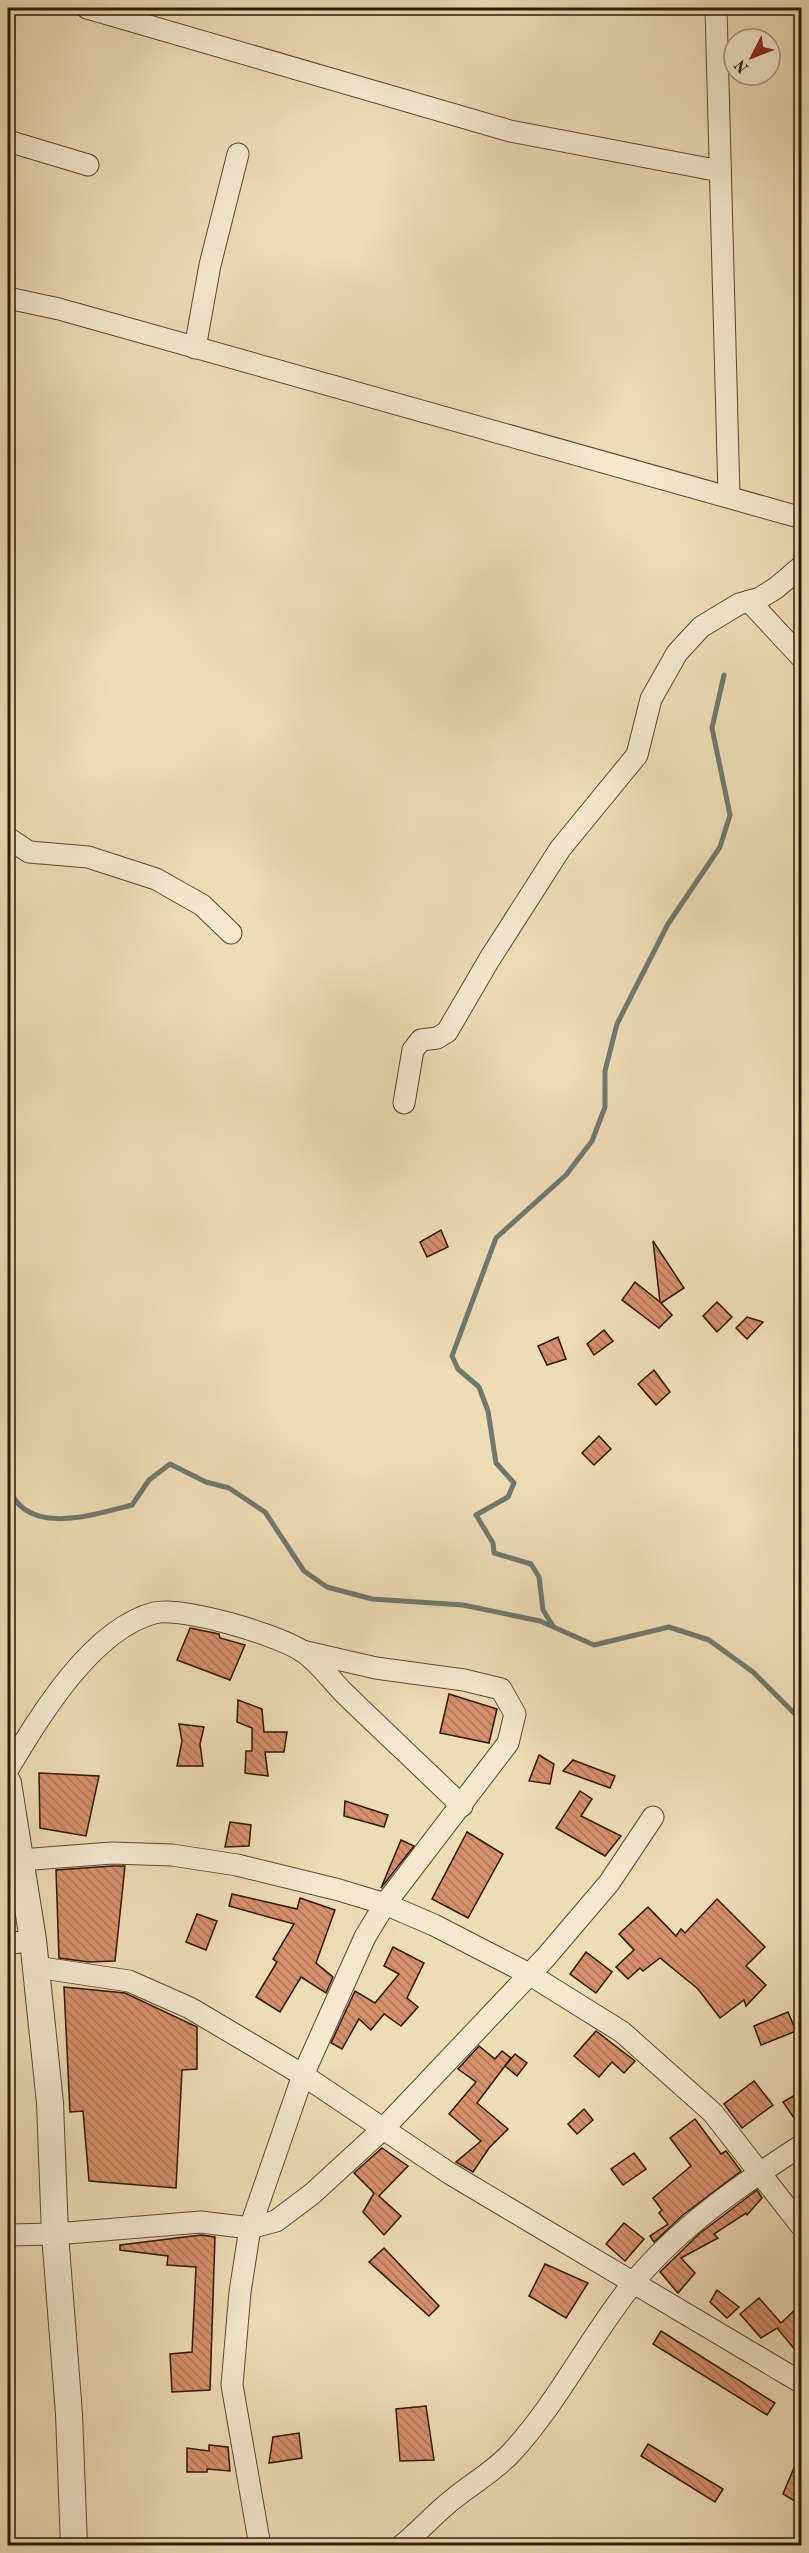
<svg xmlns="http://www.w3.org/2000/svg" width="809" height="2553" viewBox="0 0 809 2553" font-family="'Old Standard TT',serif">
<defs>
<pattern id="building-back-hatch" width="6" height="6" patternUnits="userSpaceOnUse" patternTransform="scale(1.5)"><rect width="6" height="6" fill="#d7906c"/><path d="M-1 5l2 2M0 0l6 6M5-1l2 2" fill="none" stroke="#af7557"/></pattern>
</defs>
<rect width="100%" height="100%" fill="#eedcb5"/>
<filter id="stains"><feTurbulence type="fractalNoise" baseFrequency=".00333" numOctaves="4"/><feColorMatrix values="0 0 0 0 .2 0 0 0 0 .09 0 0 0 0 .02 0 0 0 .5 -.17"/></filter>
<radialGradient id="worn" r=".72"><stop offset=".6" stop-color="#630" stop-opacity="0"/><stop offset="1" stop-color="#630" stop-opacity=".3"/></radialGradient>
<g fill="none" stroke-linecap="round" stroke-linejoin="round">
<!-- stream -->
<g stroke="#6f796e" stroke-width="5">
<path d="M 8,1485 C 24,1538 93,1515 132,1505 L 149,1480 L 170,1464 L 206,1482 L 229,1488 L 265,1512 L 304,1571 L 327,1587 L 372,1599 L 463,1605 L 540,1621 L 594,1645 L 669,1627 L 709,1640 L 753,1672 L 802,1721"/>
<polyline points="553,1626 543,1610 539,1577 531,1564 494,1553 493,1543 476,1515 508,1497 514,1483 496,1463 488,1411 479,1387 458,1369 452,1356 496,1238 566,1175 592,1141 605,1107 605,1071 617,1024 668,924 720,847 730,815 712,728 724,675"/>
</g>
</g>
<!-- building -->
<g fill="url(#building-back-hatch)" stroke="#2c1802" stroke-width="1.5">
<polygon points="441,1230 448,1247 427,1257 420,1242"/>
<polygon points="653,1241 684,1288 661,1303 672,1315 659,1328 622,1300 635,1282 660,1302"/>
<polygon points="717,1302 732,1317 717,1332 703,1316"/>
<polygon points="747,1317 763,1322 747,1339 736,1328"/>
<polygon points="604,1330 613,1341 594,1355 587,1344"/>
<polygon points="558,1337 566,1359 547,1365 538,1346"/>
<polygon points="654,1370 670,1392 656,1405 638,1384"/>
<polygon points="599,1436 611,1449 594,1465 582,1453"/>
<polygon points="190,1628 219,1634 220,1638 245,1645 230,1680 177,1660"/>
<polygon points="449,1694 497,1709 489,1743 440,1733"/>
<polygon points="238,1700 262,1709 264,1732 287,1732 284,1752 265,1752 268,1776 245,1773 246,1751 252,1751 252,1728 237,1722"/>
<polygon points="179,1724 204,1727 200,1744 203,1766 177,1766 182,1741"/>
<polygon points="539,1755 554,1764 550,1784 529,1781"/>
<polygon points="573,1760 615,1776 610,1788 563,1771"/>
<polygon points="39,1773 99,1776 86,1836 40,1828"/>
<polygon points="580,1791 592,1799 581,1816 621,1836 605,1856 556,1828"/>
<polygon points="345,1801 388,1815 384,1827 344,1816"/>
<polygon points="230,1822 251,1825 249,1846 225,1847"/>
<polygon points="467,1832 503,1854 468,1918 432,1899"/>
<polygon points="401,1840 414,1846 381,1888"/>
<polygon points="112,1866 125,1866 115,1961 89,1962 59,1958 56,1870"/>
<polygon points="232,1894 297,1909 300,1898 335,1910 316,1963 333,1977 326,1993 301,1977 280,2012 256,1997 277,1962 273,1959 294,1924 229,1906"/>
<polygon points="717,1899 765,1947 746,1966 766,1985 746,2006 744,2000 720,2018 698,1989 660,1958 643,1971 640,1968 628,1979 616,1967 634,1950 619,1934 648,1907 676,1936 681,1929 685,1933"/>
<polygon points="197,1914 217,1921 206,1950 186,1942"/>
<polygon points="393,1947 424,1963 407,1998 418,2007 401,2026 384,2014 371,2030 359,2019 342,2049 331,2043 355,1991 375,2003 399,1974 384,1966"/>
<polygon points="586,1952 612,1972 596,1993 570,1974"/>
<polygon points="64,1987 125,1993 197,2027 197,2069 182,2070 176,2188 89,2181 83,2111 70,2112"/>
<polygon points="788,2012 796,2031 761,2045 754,2026"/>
<polygon points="596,2031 635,2061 624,2073 612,2062 599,2077 574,2056"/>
<polygon points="479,2046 495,2059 502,2051 511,2058 477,2103 508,2129 489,2148 473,2172 456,2162 481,2141 449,2114 476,2082 458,2069"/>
<polygon points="515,2054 527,2063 517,2076 505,2066"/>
<polygon points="754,2081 773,2105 742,2128 724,2104"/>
<polygon points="795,2095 801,2103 801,2128 783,2102"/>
<polygon points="584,2109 593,2120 577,2134 568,2124"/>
<polygon points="695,2119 721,2154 726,2151 741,2171 683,2215 654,2242 650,2236 668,2224 659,2213 662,2210 653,2198 691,2166 670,2138"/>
<polygon points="382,2148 408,2166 379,2196 401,2216 384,2235 363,2212 374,2193 354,2173"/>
<polygon points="634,2153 646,2169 623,2185 611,2169"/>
<polygon points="757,2190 762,2198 747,2215 746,2213 714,2234 718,2238 681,2258 695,2273 678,2293 660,2272 699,2234"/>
<polygon points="624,2223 644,2239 625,2261 606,2244"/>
<polygon points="201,2235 215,2237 210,2390 172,2392 170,2354 192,2352 196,2267 167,2265 168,2256 120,2250 120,2245"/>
<polygon points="384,2248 439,2306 429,2316 369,2262"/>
<polygon points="545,2264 588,2283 566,2318 529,2296"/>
<polygon points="717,2290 739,2307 727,2318 710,2302"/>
<polygon points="759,2298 781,2323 801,2304 801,2357 777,2328 761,2338 740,2314"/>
<polygon points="661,2331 775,2403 767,2415 653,2344"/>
<polygon points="426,2406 434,2460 400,2461 396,2409"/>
<polygon points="299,2433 302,2458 269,2463 273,2437"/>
<polygon points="648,2444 723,2489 715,2502 641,2456"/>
<polygon points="209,2445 228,2447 230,2471 207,2469 207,2472 187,2472 187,2448 209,2451"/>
<polygon points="801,2451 801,2505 783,2494"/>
</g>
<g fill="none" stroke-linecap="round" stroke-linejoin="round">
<defs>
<g id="minor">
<polyline points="87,8 510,131 720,171"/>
<polyline points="716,8 729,496"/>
<polyline points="8,141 88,165"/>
<polyline points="8,298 59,309 802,518"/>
<polyline points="195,348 210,265 238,154"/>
<polyline points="749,601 802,658"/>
<polyline points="8,838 29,852 88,857 156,879 202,905 231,933"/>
<polyline points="404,1103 413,1050 421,1040 437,1038 447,1032 489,960 560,849 637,755 651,699 677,653 701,627 739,604 760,598 776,588 802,566"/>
<path d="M 8,1769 C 40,1716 91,1630 154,1613 C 182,1606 278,1635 302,1651 C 318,1661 331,1680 344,1693 C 383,1731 423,1768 462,1806"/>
<polyline points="20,1860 112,1853 172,1855 237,1865 339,1890 385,1904 434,1925 529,1974 622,2032 713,2113 802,2227"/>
<polyline points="8,1944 33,1940"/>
<polyline points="36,1967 129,1981 190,2008 303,2075 449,2173 802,2383"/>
<polyline points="8,2235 55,2234 201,2222 250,2228 276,2221 312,2194 384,2128 546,1957 609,1883 653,1817"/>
<polyline points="260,2546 232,2385 240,2292 250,2228 303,2075 365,1937 385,1904 508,1743 515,1714 501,1689 464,1680 376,1668 302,1651"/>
<path d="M 401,2546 C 419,2532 434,2514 452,2500 C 471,2484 495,2471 512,2452 C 559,2401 590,2336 634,2282 C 679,2227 742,2184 802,2145"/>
</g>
<polyline id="tertiary" points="8,1783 33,1940 50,2103 55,2234 69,2414 74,2546"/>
</defs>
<!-- minor casing -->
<use href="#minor" stroke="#5c492f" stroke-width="23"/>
<!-- tertiary casing -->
<use href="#tertiary" stroke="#5c492f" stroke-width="28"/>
<!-- minor -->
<use href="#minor" stroke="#f4e8cf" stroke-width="21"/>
<!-- tertiary -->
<use href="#tertiary" stroke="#f4e8cf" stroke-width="26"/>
</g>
<!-- margin -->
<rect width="809" height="2553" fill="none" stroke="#eedcb5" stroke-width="30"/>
<rect x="9" y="9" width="791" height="2535" fill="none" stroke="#2c1802" stroke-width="3"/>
<rect x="15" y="15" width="779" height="2523" fill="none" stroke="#2c1802" stroke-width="1.5"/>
<!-- north arrow -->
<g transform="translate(752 57) rotate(228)"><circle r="28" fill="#f4e8cf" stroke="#a4957d" stroke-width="1.5"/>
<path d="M0-4.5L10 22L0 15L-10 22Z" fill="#8f2418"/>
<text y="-9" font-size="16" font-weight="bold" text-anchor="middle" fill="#2c1802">N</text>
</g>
<rect width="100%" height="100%" filter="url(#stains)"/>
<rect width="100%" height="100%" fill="url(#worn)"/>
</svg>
